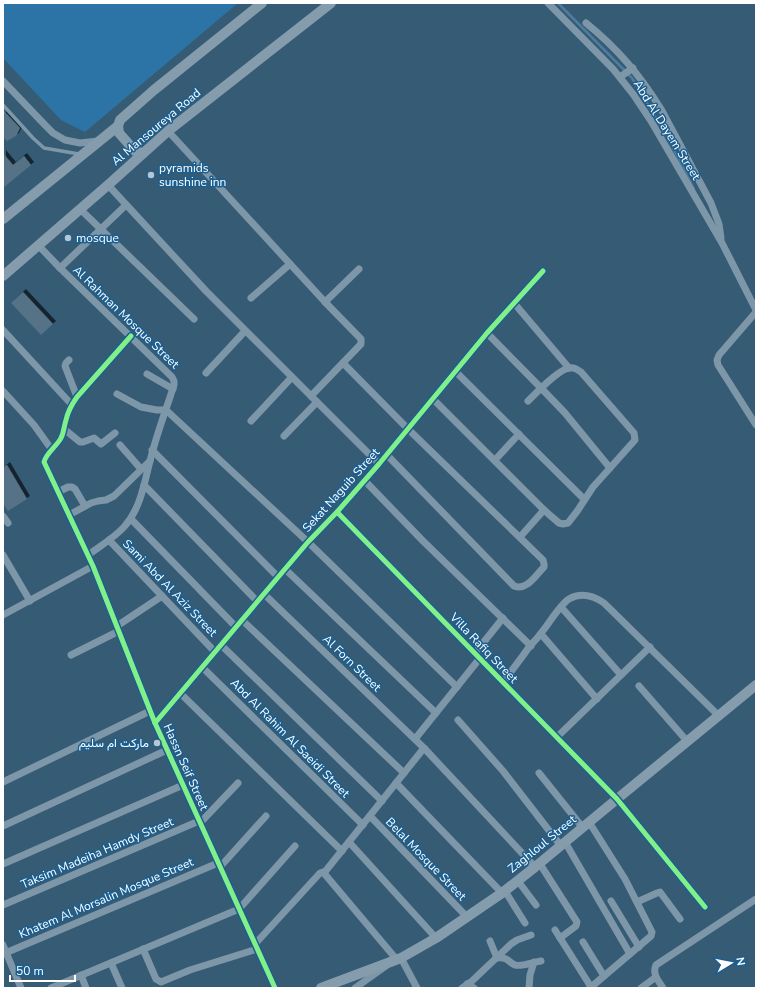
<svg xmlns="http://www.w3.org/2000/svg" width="759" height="991" viewBox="0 0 759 991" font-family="'Nunito Sans',Vazirmatn,sans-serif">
<defs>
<filter id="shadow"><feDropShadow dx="3" dy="-3" stdDeviation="0" flood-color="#0009"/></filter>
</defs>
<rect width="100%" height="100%" fill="#365b75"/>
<!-- green -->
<polygon fill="#2c74a5" points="3,3 238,3 85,132 61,120 3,58"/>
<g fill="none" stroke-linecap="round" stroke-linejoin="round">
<!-- stream -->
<polyline stroke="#4e7c9d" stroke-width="2.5" points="558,3 632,78 668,138 694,189"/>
</g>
<!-- building -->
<g fill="#547286" filter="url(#shadow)">
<polygon points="3,110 20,128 16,136 7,141 3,137"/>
<polygon points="3,153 13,165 24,156 31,165 3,188"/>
<polygon points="23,292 53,324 41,335 11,303"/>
<polygon points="7,465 27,499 8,511 3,503 3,468"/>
</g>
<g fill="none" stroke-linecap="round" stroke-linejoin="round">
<!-- lane -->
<polyline stroke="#7d97a8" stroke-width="3.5" points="3,105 33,138 44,148 79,154"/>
<!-- street -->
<g stroke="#7d97a8" stroke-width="7">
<polyline points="548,3 613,69 633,94 651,121 722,243 756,310"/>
<path d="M 586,23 C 618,49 639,74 661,109 L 711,203 L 719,224 L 721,238"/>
<polyline points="620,77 633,68"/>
<polyline points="3,81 45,125 53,133 65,140 80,143 98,141"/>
<polyline points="168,131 325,302 361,339 361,344 311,396"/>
<polyline points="108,185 206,291 379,464"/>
<polyline points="80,209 194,319"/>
<path d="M 38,245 L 60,268 L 172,377 L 174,381 L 174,385 C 167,407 159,428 153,450 C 145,476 143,506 124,527 C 114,538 100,546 88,555"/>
<polyline points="60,268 126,205"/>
<polyline points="251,298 290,264"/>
<polyline points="325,302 359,269"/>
<polyline points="514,303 569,368"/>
<polyline points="756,312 719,355 717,360 718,365 756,425"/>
<polyline points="3,330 72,405"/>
<path d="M 131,336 L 77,397 C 72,404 68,411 66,420 C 64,426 64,432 61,438 C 57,446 46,453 44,462 L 93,566 L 155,723 L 275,988"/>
<polyline points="69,360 66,363 65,366 77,397"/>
<path d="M 343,363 L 408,429 L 543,560 L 544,564 L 544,567 C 536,575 527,591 514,586 L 387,455"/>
<polyline points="456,372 584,499"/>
<polyline points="206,373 245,331"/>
<polyline points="147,374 173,389"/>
<polyline points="3,391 34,425 52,450"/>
<polyline points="117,394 141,407 157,410 166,410 308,542 457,687"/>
<polyline points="433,399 544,510 559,523 563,524 568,523 578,510 593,487 610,468 565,413 541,388 487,333"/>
<path d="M 528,401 C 536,393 560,368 570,368 C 574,367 578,370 581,372 L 634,433 L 635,440 L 610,468"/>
<polyline points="251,421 292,377"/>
<polyline points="64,429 80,442 83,442 94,438 101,444 115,433"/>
<polyline points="284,436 317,402"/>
<polyline points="120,445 141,469"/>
<polyline points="152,450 278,577"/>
<polyline points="495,460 519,434"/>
<polyline points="365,481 423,541 531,646"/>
<polyline points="144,485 257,601"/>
<polyline points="58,492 68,487 72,487 75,489 85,506"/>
<polyline points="337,512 617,799 705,907"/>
<polyline points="69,515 91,503 98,501 106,500 114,496 150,461"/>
<polyline points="3,516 8,523"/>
<polyline points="131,519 236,627"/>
<polyline points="520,537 544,510"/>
<polyline points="109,540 215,652"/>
<polyline points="3,555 30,601"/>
<polyline points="285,569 436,713"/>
<polyline points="264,594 424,748 535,867"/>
<polyline points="561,607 621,675"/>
<polyline points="3,615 93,566"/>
<polyline points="242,620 404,773"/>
<polyline points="117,626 162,596"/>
<polyline points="541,634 597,699"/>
<polyline points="221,645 382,801"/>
<polyline points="475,653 503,618"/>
<polyline points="71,655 119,631"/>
<polyline points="202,667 363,825"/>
<path d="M 503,682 C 512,670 521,659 529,647 C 535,641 540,635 545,628 C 551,620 561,604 569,599 C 581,592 594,596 604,603 L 718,715"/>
<polyline points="639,686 687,741"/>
<polyline points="180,693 342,851"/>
<polyline points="458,720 503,771 561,846"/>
<polyline points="155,723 285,569 308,542 337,512 379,464 487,333 543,271"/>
<polyline points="557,737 650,647"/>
<polyline points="415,739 480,658"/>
<polyline points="539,773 583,828"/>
<polyline points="3,782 150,711"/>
<polyline points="396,783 502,893"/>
<polyline points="370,816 467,917"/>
<polyline points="589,822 625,879 652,932 651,936 590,988"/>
<polyline points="200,823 238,783"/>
<polyline points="3,826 167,750"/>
<polyline points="349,842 436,938"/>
<polyline points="565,842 630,954"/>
<polyline points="3,864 183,785"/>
<polyline points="540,864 577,922 576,926 560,938"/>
<polyline points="220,867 266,816"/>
<polyline points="324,873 424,748"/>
<polyline points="518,881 536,905"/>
<polyline points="505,891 525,923"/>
<polyline points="611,901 639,947"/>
<polyline points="637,902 657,893 660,892 680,919"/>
<polyline points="3,905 199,821"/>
<polyline points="555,930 591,987"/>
<path d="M 490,941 L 497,958 C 508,957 507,961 515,965 C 520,967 534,962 541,961"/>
<polyline points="583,942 604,976"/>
<polyline points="255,944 320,873 323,872 397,960"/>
<polyline points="3,945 21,988"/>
<polyline points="143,949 156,979 161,982 190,970 257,949"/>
<polyline points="3,954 218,863"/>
<polyline points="401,958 417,988"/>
<polyline points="111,963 122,988"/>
<polyline points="81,975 86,988"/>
<polyline points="467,984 474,988"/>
<polyline points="51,988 239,909 295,846"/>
<polyline points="355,988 386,966"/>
<polyline points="462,988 472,981 511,944 517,940 531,935"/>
<polyline points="529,988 530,975 534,962"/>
<polyline points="641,988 656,977"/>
<path d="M 663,988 C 658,980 652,974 656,965 L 756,899"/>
</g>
<!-- secondary -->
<g stroke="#859cad" stroke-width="10">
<polyline points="118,126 119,133 135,151 143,153"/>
<polyline points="3,219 118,126 120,120 154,90 262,3"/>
<polyline points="3,276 108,185 168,131 331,3"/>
<polyline points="321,988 401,958 436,938 502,893 535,867 617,799 756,685"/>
</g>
<defs>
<g id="cycleway">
<path d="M 131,336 L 77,397 C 72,404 68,411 66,420 C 64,426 64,432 61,438 C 57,446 46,453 44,462 L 93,566 L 155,723 L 275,988"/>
<polyline points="337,512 617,799 705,907"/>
<polyline points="155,723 285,569 308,542 337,512 379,464 487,333 543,271"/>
</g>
</defs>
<!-- cycleway casing -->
<use href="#cycleway" stroke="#1b5f90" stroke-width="8"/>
<!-- cycleway -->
<use href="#cycleway" stroke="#82f089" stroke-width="5"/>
</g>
<!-- markers -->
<g fill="#b9c6cf" stroke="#1b5f90" stroke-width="1.5">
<circle cx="151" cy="175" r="4"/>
<circle cx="68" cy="238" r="4"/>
<circle cx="157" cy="743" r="4"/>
</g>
<g text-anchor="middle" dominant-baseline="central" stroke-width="3" stroke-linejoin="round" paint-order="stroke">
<!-- street labels -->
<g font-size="12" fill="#fff" stroke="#1b5f90">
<text transform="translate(156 127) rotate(-40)">Al Mansoureya Road</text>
<text transform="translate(667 130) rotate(58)">Abd Al Dayem Street</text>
<text transform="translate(126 317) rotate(44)">Al Rahman Mosque Street</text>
<text transform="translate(341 490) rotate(-48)">Sekat Naguib Street</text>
<text transform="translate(170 588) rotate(46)">Sami Abd Al Aziz Street</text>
<text transform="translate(484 648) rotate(46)">Villa Rafiq Street</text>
<text transform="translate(352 663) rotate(44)">Al Forn Street</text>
<text transform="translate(290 738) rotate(45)">Abd Al Rahim Al Saeidi Street</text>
<text transform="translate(186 767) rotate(66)">Hassn Seif Street</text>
<text transform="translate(542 844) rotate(-39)">Zaghloul Street</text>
<text transform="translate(97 853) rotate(-23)">Taksim Madeiha Hamdy Street</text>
<text transform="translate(426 859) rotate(46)">Belal Mosque Street</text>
<text transform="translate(106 898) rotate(-23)">Khatem Al Morsalin Mosque Street</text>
</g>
<!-- poi labels -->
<g font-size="12" fill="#fff" stroke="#1b5f90" text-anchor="start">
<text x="159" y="168">pyramids<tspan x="159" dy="14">sunshine inn</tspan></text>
<text x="76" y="238">mosque</text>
<text x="149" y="743" text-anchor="end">ماركت ام سليم</text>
</g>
</g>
<!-- border -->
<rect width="759" height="991" fill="none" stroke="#ffffff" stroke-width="8"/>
<!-- north arrow -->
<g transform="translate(731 963) rotate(80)" stroke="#1b5f90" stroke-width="3" paint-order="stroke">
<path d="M0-3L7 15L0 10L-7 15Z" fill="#ffffff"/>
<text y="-6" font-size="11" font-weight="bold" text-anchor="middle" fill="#ffffff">N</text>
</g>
<!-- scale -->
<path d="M10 975v6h65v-6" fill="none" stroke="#ffffff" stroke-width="2"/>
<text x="16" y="975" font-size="12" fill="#ffffff" stroke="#1b5f90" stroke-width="3" paint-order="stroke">50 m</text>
</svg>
